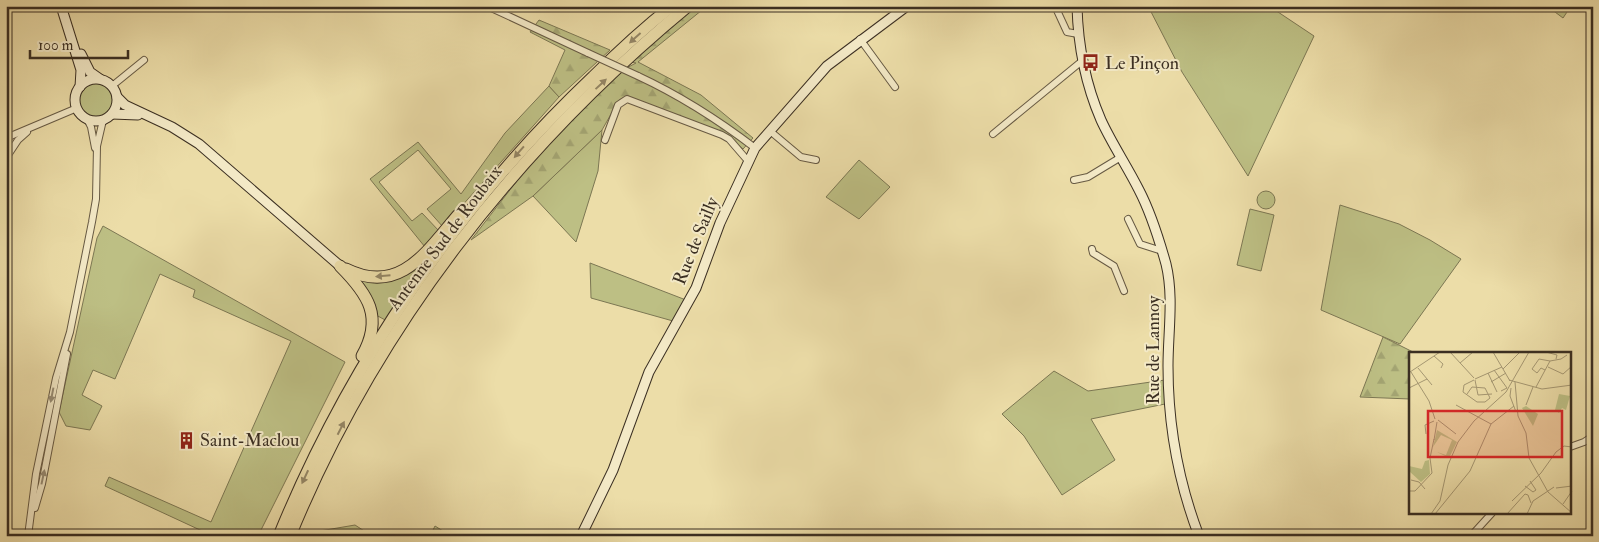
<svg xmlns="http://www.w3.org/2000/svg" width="1599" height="542" viewBox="0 0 1599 542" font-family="'IM FELL Double Pica',serif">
<defs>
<pattern id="forest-firs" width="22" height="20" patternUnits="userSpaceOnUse" patternTransform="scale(1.25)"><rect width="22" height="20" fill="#bdbf84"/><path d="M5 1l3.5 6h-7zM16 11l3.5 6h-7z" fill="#a3a472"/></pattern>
</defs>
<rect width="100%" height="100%" fill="#ecdda8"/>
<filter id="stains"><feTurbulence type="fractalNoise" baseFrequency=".004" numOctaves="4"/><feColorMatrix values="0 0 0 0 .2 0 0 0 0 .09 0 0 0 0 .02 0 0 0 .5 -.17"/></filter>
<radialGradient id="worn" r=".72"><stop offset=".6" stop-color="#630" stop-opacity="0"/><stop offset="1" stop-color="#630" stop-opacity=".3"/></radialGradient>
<!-- green -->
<g fill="#bdbf84" stroke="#7c7753">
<polygon points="1148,6 1269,6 1314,36 1248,176 1182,72"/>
<polygon points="1547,6 1571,6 1563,18"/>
<circle cx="96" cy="100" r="17"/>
<polygon points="549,86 559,97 443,227 427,209 451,189 418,150 379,182 412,221 422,213 439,231 425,247 370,179 418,142 461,194 505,133"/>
<polygon points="602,130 598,171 576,242 533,196"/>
<polygon points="859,160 890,187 859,219 826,197"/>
<circle cx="1266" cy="200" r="9"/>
<polygon points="1340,205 1399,224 1430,240 1461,259 1400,344 1321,310"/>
<polygon points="1250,209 1274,215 1261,271 1237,265"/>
<polygon points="103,226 345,362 258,536 213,536 105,486 109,477 211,522 291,341 193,297 195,290 160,274 115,379 93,370 82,395 102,406 90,430 66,426 59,412 97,238"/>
<polygon points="432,255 387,321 376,315 358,280 374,280"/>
<polygon points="590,263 686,300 673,321 591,298"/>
<polygon points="1054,371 1088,391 1165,380 1165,404 1091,419 1115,460 1062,495 1024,436 1002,414"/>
<polygon points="355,525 372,536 307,536 308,533"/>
<polygon points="435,526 451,536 430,536"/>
</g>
<!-- forest -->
<g fill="url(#forest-firs)" stroke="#7c7753">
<polygon points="696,6 707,6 638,62 701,95 753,138 743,149 726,134 627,96 619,100 602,130 533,196 471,240 534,159 617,73 636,63 630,62 647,45"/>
<polygon points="539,20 610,50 559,97 549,86 565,50 530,32"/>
<polygon points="1383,337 1415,353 1410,353 1410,399 1360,397"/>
</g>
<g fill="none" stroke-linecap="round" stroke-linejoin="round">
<defs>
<g id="street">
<polyline points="487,6 588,53"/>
<polyline points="1055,6 1067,32 1078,34"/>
<polyline points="860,39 895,87"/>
<path d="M 638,76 C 681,96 717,119 755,148"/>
<polyline points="112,86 144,60"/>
<polyline points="87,119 91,127 95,148"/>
<polyline points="770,131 801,157 816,160"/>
<polyline points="993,134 1082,61"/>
<polyline points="6,138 77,108"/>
<polyline points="605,140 618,105 627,99 722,135 729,139 748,161"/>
<polyline points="6,158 18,140 27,132"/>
<polyline points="1074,180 1088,177 1121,157"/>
<polyline points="1128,219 1140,244 1162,251"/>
<polyline points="1092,249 1093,253 1114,266 1124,291"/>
<polyline points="1570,447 1584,442 1593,436"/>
<polyline points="35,508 42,484 67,354"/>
<polyline points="28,536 36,474 56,378 70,332 92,222 96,199 97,146 103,120"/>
<polyline points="1471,536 1492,513"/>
</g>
<g id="secondary">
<polyline points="61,6 81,70 80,87"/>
<path d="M 1077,6 C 1078,46 1085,83 1101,120 C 1112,144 1127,166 1139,190 C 1151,213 1159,239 1166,264 C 1174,297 1168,332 1168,366 C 1168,424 1178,481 1199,536"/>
<polyline points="81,54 90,72 100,79"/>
<circle cx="96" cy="100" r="21"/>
<polyline points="117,97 125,105 172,127 199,144 340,266"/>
<polyline points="112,114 138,115"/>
<polyline points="581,536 613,470 649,372 696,288 720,223 755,148 827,66 907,6"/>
</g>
<g id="highway">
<path d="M 340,266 C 368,294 384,317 362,356"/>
<path d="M 346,269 C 400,296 427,251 458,215"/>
<path d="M 279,536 C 349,364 458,205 593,77 C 618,52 644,28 672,6"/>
<path d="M 290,536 C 375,328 515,149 688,6"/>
</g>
</defs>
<!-- street casing -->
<use href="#street" stroke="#675a44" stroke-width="8"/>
<!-- secondary casing -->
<use href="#secondary" stroke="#3b2f22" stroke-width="11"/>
<!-- highway casing -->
<use href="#highway" stroke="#3b2f22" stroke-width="13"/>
<!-- street -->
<use href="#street" stroke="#f3e9c6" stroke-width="6"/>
<!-- secondary -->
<use href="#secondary" stroke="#f3e9c6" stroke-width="9"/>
<!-- highway -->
<use href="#highway" stroke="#ecdda8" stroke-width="11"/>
<defs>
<polyline id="street-bridge" points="588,53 638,76"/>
</defs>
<!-- street-bridge casing -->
<use href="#street-bridge" stroke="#675a44" stroke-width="8" stroke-linecap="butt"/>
<!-- street-bridge -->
<use href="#street-bridge" stroke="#f3e9c6" stroke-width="6"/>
</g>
<!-- one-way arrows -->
<defs><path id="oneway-solid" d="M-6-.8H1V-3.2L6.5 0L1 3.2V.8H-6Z" transform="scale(1.25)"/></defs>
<g fill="#948665">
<use href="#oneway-solid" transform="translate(635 38) rotate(138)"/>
<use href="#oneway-solid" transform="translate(601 84) rotate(-43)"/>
<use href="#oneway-solid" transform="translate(519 152) rotate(131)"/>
<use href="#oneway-solid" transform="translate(383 276) rotate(175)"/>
<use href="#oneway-solid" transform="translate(341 428) rotate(-63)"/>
<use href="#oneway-solid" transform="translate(305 477) rotate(115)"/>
</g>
<g fill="#978c74">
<use href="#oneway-solid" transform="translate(52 395) rotate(101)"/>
<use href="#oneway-solid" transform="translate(43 477) rotate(-78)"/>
</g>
<!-- icons -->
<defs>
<symbol id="bus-bare" viewBox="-9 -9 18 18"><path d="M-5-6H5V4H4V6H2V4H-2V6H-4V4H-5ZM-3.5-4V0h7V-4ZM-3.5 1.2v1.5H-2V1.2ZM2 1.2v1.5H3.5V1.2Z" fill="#8f2418" stroke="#f3e9c6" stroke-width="2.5" paint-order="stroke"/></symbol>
<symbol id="building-bare" viewBox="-9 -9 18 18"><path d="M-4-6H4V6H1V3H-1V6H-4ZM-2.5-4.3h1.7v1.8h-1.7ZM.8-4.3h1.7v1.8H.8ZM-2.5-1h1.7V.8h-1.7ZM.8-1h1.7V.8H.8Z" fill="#8f2418" stroke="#f3e9c6" stroke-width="2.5" paint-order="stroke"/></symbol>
</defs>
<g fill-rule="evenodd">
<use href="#bus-bare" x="1078" y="50" width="25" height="25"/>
<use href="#building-bare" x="174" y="428" width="25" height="25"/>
</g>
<g text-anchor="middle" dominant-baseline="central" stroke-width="4" stroke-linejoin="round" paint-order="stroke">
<!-- poi labels -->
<g font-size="18" fill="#3b2f22" stroke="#f3e9c6" text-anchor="start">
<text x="1105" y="63">Le Pinçon</text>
<text x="200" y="440">Saint-Maclou</text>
</g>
<!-- street labels -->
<g font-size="18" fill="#3b2f22" stroke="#f3e9c6">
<text transform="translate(445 238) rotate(-53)">Antenne Sud de Roubaix</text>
<text transform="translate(696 241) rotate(-68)">Rue de Sailly</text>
<text transform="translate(1153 350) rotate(-90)">Rue de Lannoy</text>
</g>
</g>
<!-- overview -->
<g transform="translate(1409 352)">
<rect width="162" height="162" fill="#ecdda8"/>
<path d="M 150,42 L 161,44 L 157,58 L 153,56 L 150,61 L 146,58 ZM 117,54 L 129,62 L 124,74 L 113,56 ZM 28,78 L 48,90 L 40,106 L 28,100 L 37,103 L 43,88 L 32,83 L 24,95 ZM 20,108 L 21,122 L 12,130 L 0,119 L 0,114 L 13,117 L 16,109 Z" fill="#bdbf84"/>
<path fill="none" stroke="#a59772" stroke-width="1" d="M 41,0 L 65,26M 84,0 L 101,29M 137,0 L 148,3 L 147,7M 25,4 L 34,12 L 32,16M 51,11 L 64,0M 139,15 L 154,22 L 163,14M 9,16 L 23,33M 94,17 L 111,0M 85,18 L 98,36 L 92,39M 136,18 L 132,16 L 128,21 L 123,17 L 130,7 L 141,9M 1,20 L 31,0M 2,20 L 20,49 L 26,67M 79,21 L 88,40M 66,27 L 93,15M 66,28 L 69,43 L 83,42M 100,28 L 133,37 L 163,33M 82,30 L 97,21M 106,30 L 109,64 L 117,81 L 120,106 L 139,140 L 163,161M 127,35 L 141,9 L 152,7 L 158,3M 0,36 L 18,27M 102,36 L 101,44 L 107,60M 58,42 L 63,35 L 76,36 L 81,46 L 76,50 L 68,50 L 54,40 L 55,33 L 65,28M 47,53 L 82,72M 117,53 L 124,35M 29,68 L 47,82M 17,82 L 16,73 L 25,69M 25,88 L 28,70M 2,128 L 10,130 L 16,137M 116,134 L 124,140 L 127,138 L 121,129M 147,136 L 163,134M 0,139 L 6,139 L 23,121 L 21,106 L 25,87M 103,149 L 132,121 L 147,100 L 155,94 L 163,95M 154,152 L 163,139M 22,162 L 31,149 L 39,113 L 49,90 L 65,69 L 97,40 L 120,0M 26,162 L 61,119 L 82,72 L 105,54M 98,162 L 116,142 L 119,143 L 122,151M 118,162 L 124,149 L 145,135"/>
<path fill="#d62828" fill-opacity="0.15" stroke="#d62828" stroke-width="2.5" d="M 19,59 L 153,59 L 153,105 L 19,105 Z"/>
<rect width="162" height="162" fill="none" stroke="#3b2f22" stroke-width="2.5"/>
</g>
<!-- margin -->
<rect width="1599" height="542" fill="none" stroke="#ecdda8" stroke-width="25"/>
<rect x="8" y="8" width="1584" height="527" fill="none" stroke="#3b2f22" stroke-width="2.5"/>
<rect x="12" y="12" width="1574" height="517" fill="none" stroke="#3b2f22"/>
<!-- scale -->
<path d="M30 50v8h98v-8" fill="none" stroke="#3b2f22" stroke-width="2.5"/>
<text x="38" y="50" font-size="15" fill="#3b2f22" stroke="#f3e9c6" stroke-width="4" paint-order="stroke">100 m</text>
<rect width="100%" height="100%" filter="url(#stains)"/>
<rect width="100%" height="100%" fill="url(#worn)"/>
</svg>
